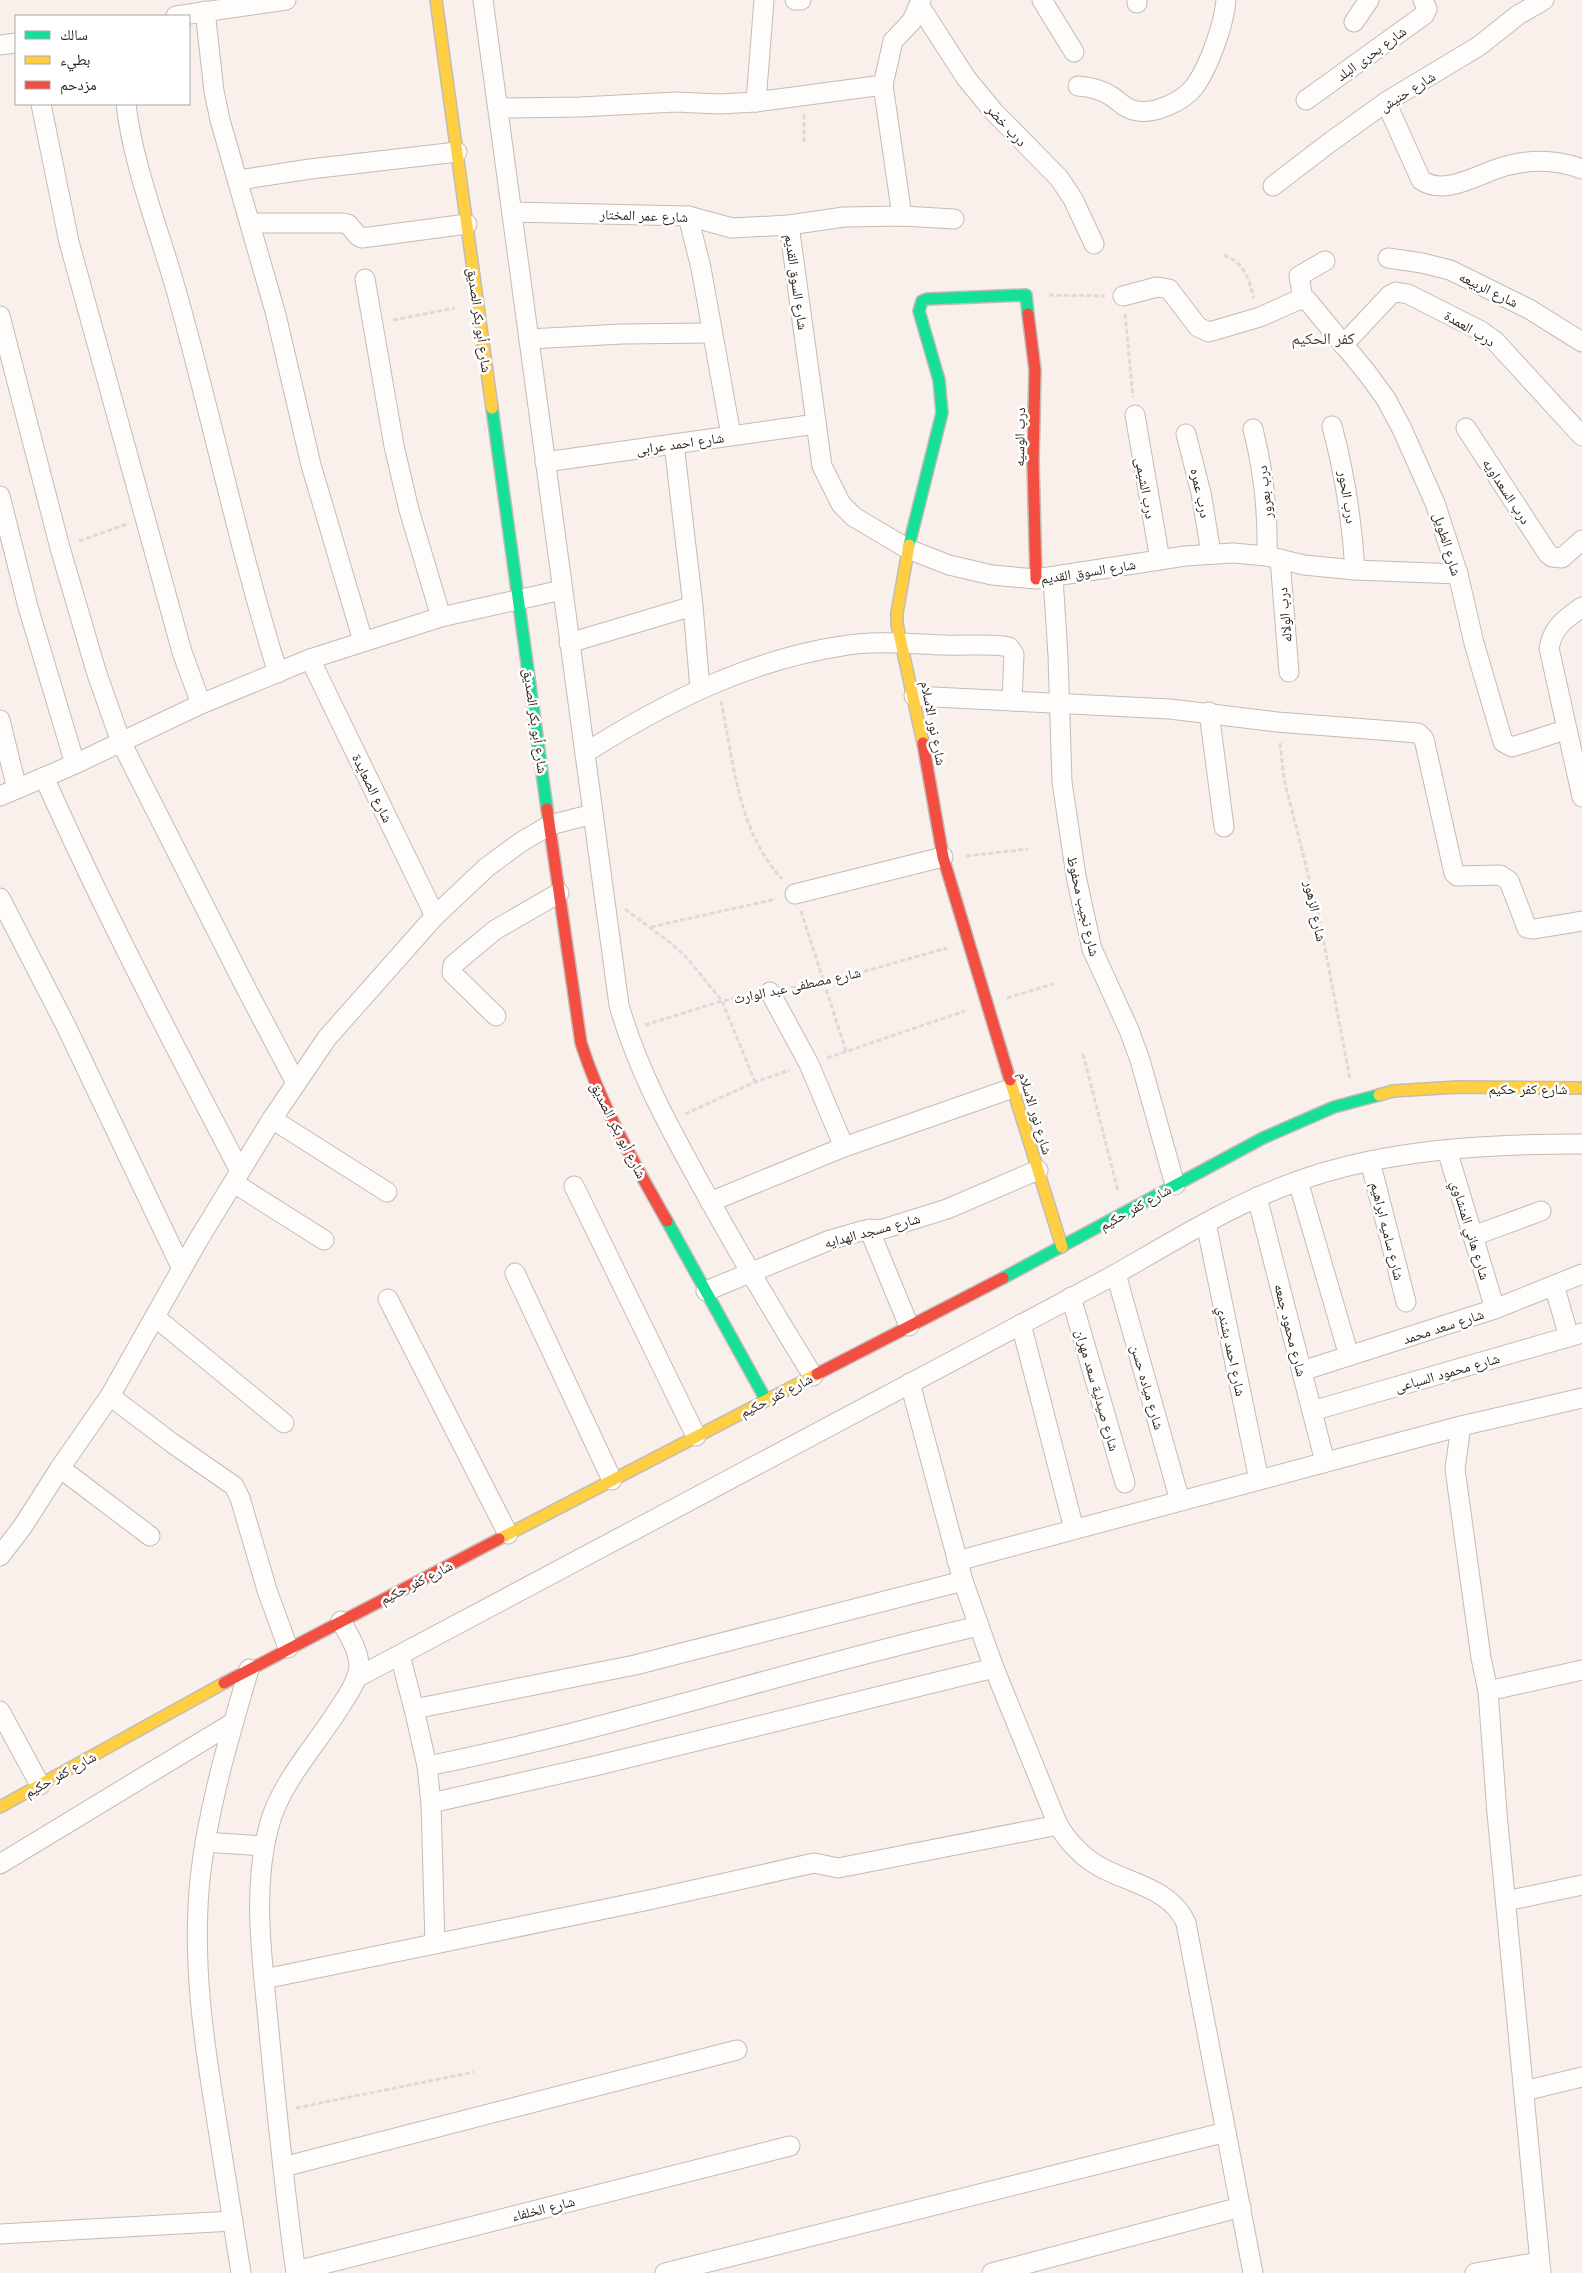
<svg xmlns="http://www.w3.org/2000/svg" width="1582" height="2273" viewBox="0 0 1582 2273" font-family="Inter,'Noto Naskh Arabic',sans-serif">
<rect width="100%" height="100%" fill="#f9f0eb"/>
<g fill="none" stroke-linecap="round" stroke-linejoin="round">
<defs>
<g id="street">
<path d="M 483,0 L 619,1005 C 637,1069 669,1127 701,1185 C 737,1250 774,1313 813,1376"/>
<polyline points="795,0 801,0"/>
<polyline points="1042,0 1074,52"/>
<polyline points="1137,0 1137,3"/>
<polyline points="919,5 966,78 994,112 1059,178 1073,199 1094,244"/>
<polyline points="205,11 214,91 220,120 276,315 311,465 363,641"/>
<polyline points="176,16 286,0"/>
<polyline points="1354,22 1369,0"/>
<polyline points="0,45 16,43"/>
<polyline points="883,85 902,216"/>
<path d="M 1078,86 C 1090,87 1101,89 1111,96 C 1119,101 1124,108 1133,110 C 1152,116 1183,102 1195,86 C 1209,66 1224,25 1226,0"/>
<polyline points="1306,100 1424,15 1427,9 1423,0"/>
<polyline points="756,102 764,0"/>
<path d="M 1386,102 L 1421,180 C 1447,198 1483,170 1510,165 C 1535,159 1558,160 1582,169"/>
<polyline points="41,104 69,242 182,652 201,704"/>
<path d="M 126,104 C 133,167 161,235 178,297 C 213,422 239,549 278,673"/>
<polyline points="498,108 580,107 676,102 720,104 756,102 883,85 893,41 912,21 921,0"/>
<polyline points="239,180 310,169 457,152"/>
<polyline points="1273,186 1329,143 1386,102 1479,46 1518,15 1544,0"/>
<polyline points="512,212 688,216 732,228 789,225 844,217 902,216 954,219"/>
<polyline points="688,216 701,268 731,435"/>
<polyline points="250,223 343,223 348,224 358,236 362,238 467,224"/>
<polyline points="789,225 822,466 841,504 854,517 908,549 949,565 992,575 1036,579 1185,556 1233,553 1267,556 1304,565 1355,570 1458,574"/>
<polyline points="1388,258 1422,263 1450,270 1529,309 1582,342"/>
<polyline points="365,279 394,446 409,510 441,617"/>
<polyline points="1123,296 1157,287 1169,289 1198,327 1209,332 1260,317 1298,300 1307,300 1367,373 1386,399 1402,429 1435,503 1458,574 1474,643 1503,742 1512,747 1565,730"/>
<polyline points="1303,299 1299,276 1325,261"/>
<polyline points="0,316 60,548 97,674 121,742 249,994 296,1083"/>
<polyline points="529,339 622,334 711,333"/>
<polyline points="1343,345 1390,295 1396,292 1408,294 1481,331 1495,341 1582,436"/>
<polyline points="1135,415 1160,560"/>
<path d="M 1332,426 C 1345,475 1352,519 1355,570"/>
<polyline points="1466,428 1548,554 1552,557 1562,558 1582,540"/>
<path d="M 1253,429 C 1264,472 1268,512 1267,556"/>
<polyline points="1186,434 1201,493 1211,553"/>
<polyline points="674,444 693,606 700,689"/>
<polyline points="545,462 816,424"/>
<polyline points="0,496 28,607 75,764"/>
<polyline points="1280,559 1289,672"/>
<polyline points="1053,577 1058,656 1062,782 1076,876 1092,949 1129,1030 1140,1060 1175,1185"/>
<path d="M 1582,607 C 1565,619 1553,627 1549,648 L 1582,797"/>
<polyline points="569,643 693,606"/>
<polyline points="310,659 435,916"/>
<polyline points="914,696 1170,709 1277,722 1418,733 1424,739 1454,873 1457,876 1500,875 1509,881 1527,928 1534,929 1582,921"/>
<polyline points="1209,712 1224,827"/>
<polyline points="0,720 17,789"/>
<path d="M 585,753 C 664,703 749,660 842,646 C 876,640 911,644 945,645 C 961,646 996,643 1009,647 L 1014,654 L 1012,701"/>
<path d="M 44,777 C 104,912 172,1041 240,1171"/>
<polyline points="0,796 75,764 201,704 310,659 441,617 562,590"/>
<polyline points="795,894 943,857"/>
<polyline points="0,898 65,1024 182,1269"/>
<polyline points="770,992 809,1064 844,1147"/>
<polyline points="496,1016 452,973 453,965 495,930 559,893"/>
<polyline points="272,1119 387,1192"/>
<polyline points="1447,1150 1495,1309"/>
<polyline points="1370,1161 1406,1302"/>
<polyline points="1298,1181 1349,1356"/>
<polyline points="234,1183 324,1240"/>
<polyline points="574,1186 696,1436"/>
<polyline points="1257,1197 1325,1462"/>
<polyline points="710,1202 844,1147 1013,1088"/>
<polyline points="1206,1223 1259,1480"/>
<polyline points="869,1229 909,1326"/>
<polyline points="1473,1236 1541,1211"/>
<polyline points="515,1273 612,1480"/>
<polyline points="1116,1274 1180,1501"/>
<polyline points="1554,1285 1569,1337"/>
<polyline points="706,1291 830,1240 861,1231 883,1229 947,1209 1038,1170"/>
<polyline points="1071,1297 1125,1483"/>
<polyline points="388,1299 508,1534"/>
<polyline points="155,1317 284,1423"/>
<polyline points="1021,1324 1074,1529"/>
<polyline points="1302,1371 1495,1309 1582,1274"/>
<path d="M 910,1383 L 963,1581 L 994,1668 L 1058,1825 C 1069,1843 1083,1858 1102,1868 C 1132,1884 1171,1889 1186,1923 L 1253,2273"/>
<polyline points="110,1396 172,1443 234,1486 240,1498 267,1590 288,1648"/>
<polyline points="1312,1411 1582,1333"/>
<polyline points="1461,1426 1455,1469 1481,1658 1488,1691 1497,1813 1541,2273"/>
<polyline points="60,1468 150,1536"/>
<polyline points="0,1556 23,1526 60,1468 110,1396 197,1242 272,1119 327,1038 435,916 487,867 521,842 550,825 593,814"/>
<polyline points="957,1561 1461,1426 1582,1398"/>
<polyline points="400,1655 414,1709"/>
<path d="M 356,1678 L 1116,1274 C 1175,1240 1233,1204 1298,1181 C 1387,1149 1487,1144 1582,1144"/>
<polyline points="1488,1691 1582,1670"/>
<polyline points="0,1711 40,1785"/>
<path d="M 427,1766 C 613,1729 794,1668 979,1626"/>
<polyline points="431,1803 599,1765 994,1668"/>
<polyline points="205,1842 263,1846"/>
<polyline points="0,1864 234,1722"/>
<polyline points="1506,1901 1582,1885"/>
<polyline points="435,1944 431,1803 427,1766 414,1709 635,1665 963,1581"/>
<polyline points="264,1979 644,1901 814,1863 838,1868 1058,1825"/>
<polyline points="1524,2091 1582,2077"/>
<polyline points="283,2167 737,2050"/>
<polyline points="0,2234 233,2221"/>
<polyline points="296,2271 790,2146"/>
<path d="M 241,2273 C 233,2221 224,2168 216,2116 C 203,2037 192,1959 200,1879 C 208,1807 229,1738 249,1669"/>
<path d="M 296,2273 C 284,2189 276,2105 268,2021 C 262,1957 252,1889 269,1826 C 280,1783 317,1744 340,1707 C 348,1695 358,1680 359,1666 C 359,1650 348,1634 341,1621"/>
<polyline points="665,2273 1226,2132"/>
<polyline points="992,2273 1241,2207"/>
<polyline points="1475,2273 1539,2262"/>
</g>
<g id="fast">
<polyline points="492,408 547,809"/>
<polyline points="909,545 942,413 939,380 919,311 922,301 927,299 1026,295 1028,314"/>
<polyline points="667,1221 766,1400"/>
<polyline points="1003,1278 1263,1138 1334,1107 1379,1095"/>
</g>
<g id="slow">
<polyline points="436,0 492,408"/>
<polyline points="909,545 897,613 897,624 923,743"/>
<polyline points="1010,1080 1062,1247"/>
<polyline points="1379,1095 1393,1091 1457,1087 1582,1088"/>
<polyline points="499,1539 817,1374"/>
<polyline points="0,1807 224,1683"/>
</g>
<g id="jam">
<polyline points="1028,314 1035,370 1033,462 1036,579"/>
<polyline points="923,743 943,857 1010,1080"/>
<path d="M 547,809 L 581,1043 C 601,1106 634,1163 667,1221"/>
<polyline points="817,1374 1003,1278"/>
<polyline points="224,1683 499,1539"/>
</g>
</defs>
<!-- street casing -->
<use href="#street" stroke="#c4bbb6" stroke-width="21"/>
<!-- fast casing -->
<use href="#fast" stroke="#c4bbb6" stroke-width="14"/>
<!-- slow casing -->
<use href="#slow" stroke="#c4bbb6" stroke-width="14"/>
<!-- jam casing -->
<use href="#jam" stroke="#c4bbb6" stroke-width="14"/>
<!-- path -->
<g stroke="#dddbd9" stroke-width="3" stroke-dasharray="5 2.5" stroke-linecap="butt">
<polyline points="804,142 804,114"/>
<path d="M 1224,255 C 1245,264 1248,277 1254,298"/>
<polyline points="1049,295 1105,296"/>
<polyline points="1125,314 1133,397"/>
<polyline points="393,320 455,308"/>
<polyline points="79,541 127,524"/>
<path d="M 721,701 C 734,764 738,831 782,879"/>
<polyline points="1280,743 1284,779 1319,917 1350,1079"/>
<polyline points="966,856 1028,849"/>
<polyline points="625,909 672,944 688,959 722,1001 755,1082"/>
<polyline points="801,911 846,1051"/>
<polyline points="651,927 776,899"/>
<polyline points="791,988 823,983 947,948"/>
<polyline points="1007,998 1053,984"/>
<polyline points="645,1025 722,1001 753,995"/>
<polyline points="1083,1054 1118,1191"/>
<polyline points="827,1058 965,1011"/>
<polyline points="685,1114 755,1082 790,1070"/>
<polyline points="296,2108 474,2072"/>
</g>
<!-- street -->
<use href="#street" stroke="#fefdfc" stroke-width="19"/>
<!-- fast -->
<use href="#fast" stroke="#16e098" stroke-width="11"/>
<!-- slow -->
<use href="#slow" stroke="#ffcf43" stroke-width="11"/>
<!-- jam -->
<use href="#jam" stroke="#f24e42" stroke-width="11"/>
</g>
<g text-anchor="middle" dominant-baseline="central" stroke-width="5" stroke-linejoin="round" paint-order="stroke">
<!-- street labels -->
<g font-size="14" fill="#2d241e" stroke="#fff">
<text transform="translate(1371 53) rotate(-36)">شارع بحرى البلد</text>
<text transform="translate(1407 91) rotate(-32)">شارع حنيش</text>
<text transform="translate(1007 125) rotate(47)">درب خضر</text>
<text transform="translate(644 215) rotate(2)">شارع عمر المختار</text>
<text transform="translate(797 282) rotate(82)">شارع السوق القديم</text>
<text transform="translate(1489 289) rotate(26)">شارع الربيعه</text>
<text transform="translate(480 320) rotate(82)">شارع أبو بكر الصديق</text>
<text transform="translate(1470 328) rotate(31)">درب العمدة</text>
<text transform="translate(1019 437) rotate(-89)">درب الوسيه</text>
<text transform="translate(680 443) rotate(-8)">شارع احمد عرابى</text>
<text transform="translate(1146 488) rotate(80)">درب الشيمى</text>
<text transform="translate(1507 491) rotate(57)">درب السعداويه</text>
<text transform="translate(1264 492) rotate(-96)">درب بعرور</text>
<text transform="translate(1201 493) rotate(78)">درب عمره</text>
<text transform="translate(1348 497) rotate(81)">درب الحور</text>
<text transform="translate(1448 544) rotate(73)">شارع الطويل</text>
<text transform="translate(1088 571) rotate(-9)">شارع السوق القديم</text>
<text transform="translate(1284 615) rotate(-95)">درب الولاله</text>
<text transform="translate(536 721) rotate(82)">شارع أبو بكر الصديق</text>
<text transform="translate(934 723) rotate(79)">شارع نور الاسلام</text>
<text transform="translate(373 788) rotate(64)">شارع الصعايدة</text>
<text transform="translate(1084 906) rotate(77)">شارع نجيب محفوظ</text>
<text transform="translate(1316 911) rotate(78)">شارع الزهور</text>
<text transform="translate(797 985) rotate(-12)">شارع مصطفى عبد الوارث</text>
<text x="1528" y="1088">شارع كفر حكيم</text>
<text transform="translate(1036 1113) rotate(73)">شارع نور الاسلام</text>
<text transform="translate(619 1130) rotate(63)">شارع أبو بكر الصديق</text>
<text transform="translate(1135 1207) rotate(-29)">شارع كفر حكيم</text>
<text transform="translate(872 1230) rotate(-15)">شارع مسجد الهدايه</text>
<text transform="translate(1471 1230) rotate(73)">شارع هاني المنشاوي</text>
<text transform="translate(1388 1231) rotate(76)">شارع ساميه ابراهيم</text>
<text transform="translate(1443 1326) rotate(-18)">شارع سعد محمد</text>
<text transform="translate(1291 1330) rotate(76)">شارع محمود جمعه</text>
<text transform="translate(1232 1351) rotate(78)">شارع احمد بشندي</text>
<text transform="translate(1447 1372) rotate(-16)">شارع محمود السباعى</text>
<text transform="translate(1148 1387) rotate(74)">شارع مياده حسن</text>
<text transform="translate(1098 1390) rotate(74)">شارع صيدلية سعد مهران</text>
<text transform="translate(776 1395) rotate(-27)">شارع كفر حكيم</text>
<text transform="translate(416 1582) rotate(-27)">شارع كفر حكيم</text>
<text transform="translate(60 1774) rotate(-29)">شارع كفر حكيم</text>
<text transform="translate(543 2208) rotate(-14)">شارع الخلفاء</text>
</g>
<!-- quarter labels -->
<g font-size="16" fill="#503c2f" stroke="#fff">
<text x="1323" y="338">كفر الحكيم</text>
</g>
</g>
<!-- legend -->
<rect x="15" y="15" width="175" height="90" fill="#ffffff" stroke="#aba7a5"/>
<rect x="25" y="31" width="25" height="8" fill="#16e098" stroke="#aba7a5"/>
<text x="60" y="40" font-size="15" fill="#2d241e">سالك</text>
<rect x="25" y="56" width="25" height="8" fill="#ffcf43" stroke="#aba7a5"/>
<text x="60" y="65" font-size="15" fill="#2d241e">بطيء</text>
<rect x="25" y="81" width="25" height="8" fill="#f24e42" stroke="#aba7a5"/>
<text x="60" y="90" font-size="15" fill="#2d241e">مزدحم</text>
</svg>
